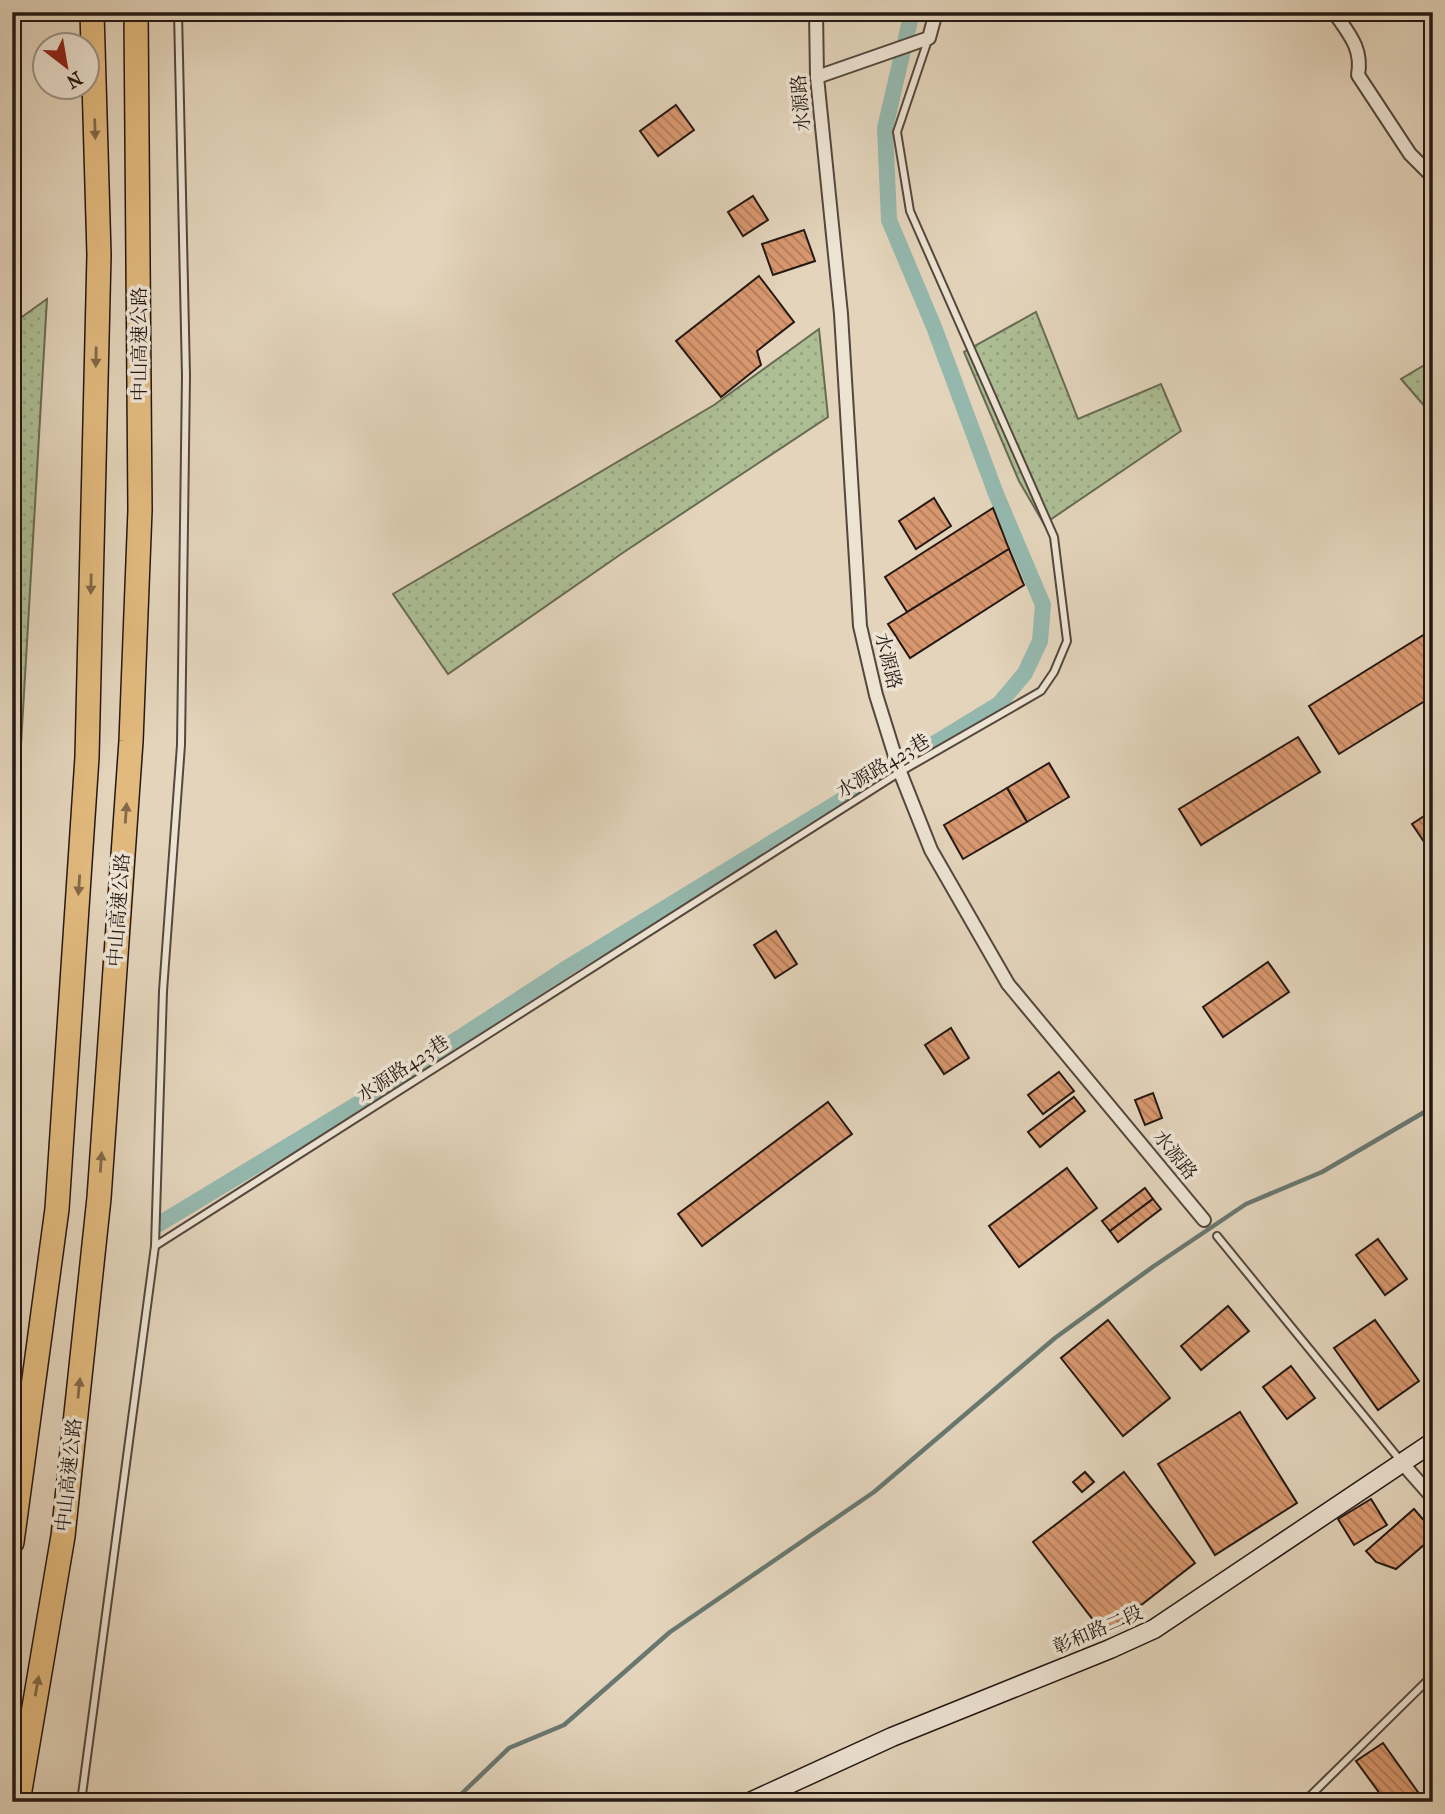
<svg xmlns="http://www.w3.org/2000/svg" width="1445" height="1814" viewBox="0 0 1445 1814" font-family="'IM FELL French Canon','Noto Serif TC',serif">
<defs>
<pattern id="grass-dots" width="8" height="8" patternUnits="userSpaceOnUse" patternTransform="scale(1.75)"><rect width="8" height="8" fill="#adbe95"/><path d="M2 2h.1M6 6h.1" fill="none" stroke="#95a380" stroke-width="1.8" stroke-linecap="round"/></pattern>
<pattern id="building-back-hatch" width="6" height="6" patternUnits="userSpaceOnUse" patternTransform="scale(1.75)"><rect width="6" height="6" fill="#d9986f"/><path d="M-1 5l2 2M0 0l6 6M5-1l2 2" fill="none" stroke="#b07b5a"/></pattern>
</defs>
<rect width="100%" height="100%" fill="#e3d4bb"/>
<filter id="stains"><feTurbulence type="fractalNoise" baseFrequency=".00286" numOctaves="4"/><feColorMatrix values="0 0 0 0 .2 0 0 0 0 .09 0 0 0 0 .02 0 0 0 .5 -.17"/></filter>
<radialGradient id="worn" r=".72"><stop offset=".6" stop-color="#630" stop-opacity="0"/><stop offset="1" stop-color="#630" stop-opacity=".3"/></radialGradient>
<!-- grass -->
<g fill="url(#grass-dots)" stroke="#686b54" stroke-width="2">
<polygon points="47,299 21,745 12,829 12,324"/>
<polygon points="1036,312 1078,419 1161,384 1181,431 1044,524 1019,481 964,352"/>
<polygon points="819,329 828,417 624,552 448,674 393,594 714,405"/>
<polygon points="1433,360 1433,416 1401,379"/>
</g>
<g fill="none" stroke-linecap="round" stroke-linejoin="round">
<!-- stream -->
<polyline stroke="#687870" stroke-width="4.5" points="453,1802 509,1748 564,1725 670,1632 874,1492 1055,1338 1154,1266 1246,1204 1322,1172 1433,1107"/>
<!-- canal -->
<polyline stroke="#95b8ae" stroke-width="16" points="159,1224 359,1103 570,966 999,704 1025,673 1040,641 1043,605 996,494 934,327 889,220 885,128 912,12"/>
</g>
<!-- building -->
<g fill="url(#building-back-hatch)" stroke="#241813" stroke-width="2">
<polygon points="676,105 694,130 658,156 640,131"/>
<polygon points="753,196 768,220 743,236 728,212"/>
<polygon points="804,230 815,261 773,275 762,244"/>
<polygon points="759,276 794,322 757,351 761,365 721,397 676,341"/>
<polygon points="934,498 951,526 916,549 899,521"/>
<polygon points="993,508 1009,549 907,612 885,577"/>
<polygon points="1009,549 1024,585 910,658 888,624"/>
<polygon points="1433,629 1433,696 1339,754 1309,706"/>
<polygon points="1298,737 1320,772 1201,845 1179,809"/>
<polygon points="1049,763 1069,797 1027,822 1007,788"/>
<polygon points="1007,788 1027,822 963,859 944,825"/>
<polygon points="1433,810 1433,855 1412,824"/>
<polygon points="776,931 797,964 775,978 754,945"/>
<polygon points="1268,962 1289,992 1223,1037 1203,1007"/>
<polygon points="951,1028 969,1058 944,1074 925,1045"/>
<polygon points="1059,1072 1074,1091 1043,1114 1028,1095"/>
<polygon points="1153,1093 1162,1118 1145,1125 1135,1100"/>
<polygon points="1074,1097 1085,1111 1040,1147 1028,1132"/>
<polygon points="828,1102 852,1134 702,1246 678,1214"/>
<polygon points="1067,1168 1097,1208 1019,1267 989,1226"/>
<polygon points="1145,1188 1153,1199 1110,1231 1102,1221"/>
<polygon points="1153,1199 1161,1209 1118,1242 1110,1231"/>
<polygon points="1378,1239 1407,1279 1385,1295 1356,1255"/>
<polygon points="1228,1306 1249,1331 1201,1370 1181,1346"/>
<polygon points="1108,1320 1170,1398 1123,1436 1061,1358"/>
<polygon points="1375,1320 1419,1381 1378,1410 1334,1348"/>
<polygon points="1291,1366 1315,1398 1287,1419 1263,1387"/>
<polygon points="1240,1412 1297,1503 1215,1555 1158,1464"/>
<polygon points="1085,1472 1094,1482 1082,1492 1073,1482"/>
<polygon points="1124,1472 1195,1563 1104,1634 1033,1542"/>
<polygon points="1371,1499 1387,1525 1354,1545 1338,1519"/>
<polygon points="1414,1509 1433,1531 1433,1537 1396,1569 1376,1562 1366,1551"/>
<polygon points="1383,1743 1425,1802 1386,1802 1356,1761"/>
</g>
<g fill="none" stroke-linecap="round" stroke-linejoin="round">
<defs>
<g id="lane">
<polyline points="1217,1236 1400,1460"/>
<polyline points="155,1246 900,772 1041,691 1054,672 1067,641 1054,537 910,211 897,132 928,40"/>
<polyline points="81,1802 155,1246 163,991 181,745 186,376 178,12"/>
<polyline points="1304,1802 1433,1675"/>
</g>
<g id="street">
<polyline points="816,12 817,77 841,314 860,626 876,695 900,772 931,850 1008,984 1204,1220"/>
<path d="M 1334,12 C 1348,33 1363,48 1358,75 L 1410,154 L 1433,177"/>
<polyline points="817,77 929,38 936,12"/>
<polyline points="1403,1464 1433,1498"/>
</g>
<polyline id="secondary" points="750,1802 892,1737 1110,1649 1154,1629 1433,1442"/>
<g id="highway">
<polyline points="12,1542 57,1209 87,757 99,255 92,12"/>
<polyline points="18,1802 63,1536 99,1198 131,741 140,510 136,12"/>
</g>
</defs>
<!-- lane casing -->
<use href="#lane" stroke="#54473d" stroke-width="10"/>
<!-- street casing -->
<use href="#street" stroke="#54473d" stroke-width="16"/>
<!-- secondary casing -->
<use href="#secondary" stroke="#241813" stroke-width="21"/>
<!-- highway casing -->
<use href="#highway" stroke="#241813" stroke-width="26"/>
<!-- lane -->
<use href="#lane" stroke="#ede3d3" stroke-width="6"/>
<!-- street -->
<use href="#street" stroke="#ede3d3" stroke-width="12"/>
<!-- secondary -->
<use href="#secondary" stroke="#ede3d3" stroke-width="18"/>
<!-- highway -->
<use href="#highway" stroke="#e2ba7e" stroke-width="23"/>
</g>
<!-- one-way arrows -->
<defs><path id="oneway-solid" d="M-6-.8H1V-3.2L6.5 0L1 3.2V.8H-6Z" transform="scale(1.75)"/></defs>
<g fill="#836948">
<use href="#oneway-solid" transform="translate(95 129) rotate(88)"/>
<use href="#oneway-solid" transform="translate(96 357) rotate(91)"/>
<use href="#oneway-solid" transform="translate(91 584) rotate(91)"/>
<use href="#oneway-solid" transform="translate(126 813) rotate(-86)"/>
<use href="#oneway-solid" transform="translate(79 885) rotate(94)"/>
<use href="#oneway-solid" transform="translate(101 1162) rotate(-86)"/>
<use href="#oneway-solid" transform="translate(79 1388) rotate(-84)"/>
<use href="#oneway-solid" transform="translate(37 1686) rotate(-80)"/>
</g>
<g text-anchor="middle" dominant-baseline="central" stroke-width="7" stroke-linejoin="round" paint-order="stroke">
<!-- street labels -->
<g font-size="19" fill="#241813" stroke="#ede3d3">
<text transform="translate(801 103) rotate(-95)">水源路</text>
<text transform="translate(140 344) rotate(-90)">中山高速公路</text>
<text transform="translate(888 661) rotate(76)">水源路</text>
<text transform="translate(883 766) rotate(-31)">水源路423巷</text>
<text transform="translate(119 910) rotate(-86)">中山高速公路</text>
<text transform="translate(403 1069) rotate(-33)">水源路423巷</text>
<text transform="translate(1175 1155) rotate(51)">水源路</text>
<text transform="translate(69 1475) rotate(-84)">中山高速公路</text>
<text transform="translate(1098 1630) rotate(-23)">彰和路二段</text>
</g>
</g>
<!-- margin -->
<rect width="1445" height="1814" fill="none" stroke="#e3d4bb" stroke-width="42"/>
<rect x="14" y="14" width="1417" height="1786" fill="none" stroke="#241813" stroke-width="3.5"/>
<rect x="21" y="21" width="1403" height="1772" fill="none" stroke="#241813" stroke-width="2"/>
<!-- north arrow -->
<g transform="translate(66 66) rotate(149)"><circle r="33" fill="#ede3d3" stroke="#9d9286" stroke-width="2"/>
<path d="M0-5L12 26L0 18L-12 26Z" fill="#8f2418"/>
<text y="-10" font-size="19" font-weight="bold" text-anchor="middle" fill="#241813">N</text>
</g>
<rect width="100%" height="100%" filter="url(#stains)"/>
<rect width="100%" height="100%" fill="url(#worn)"/>
</svg>
